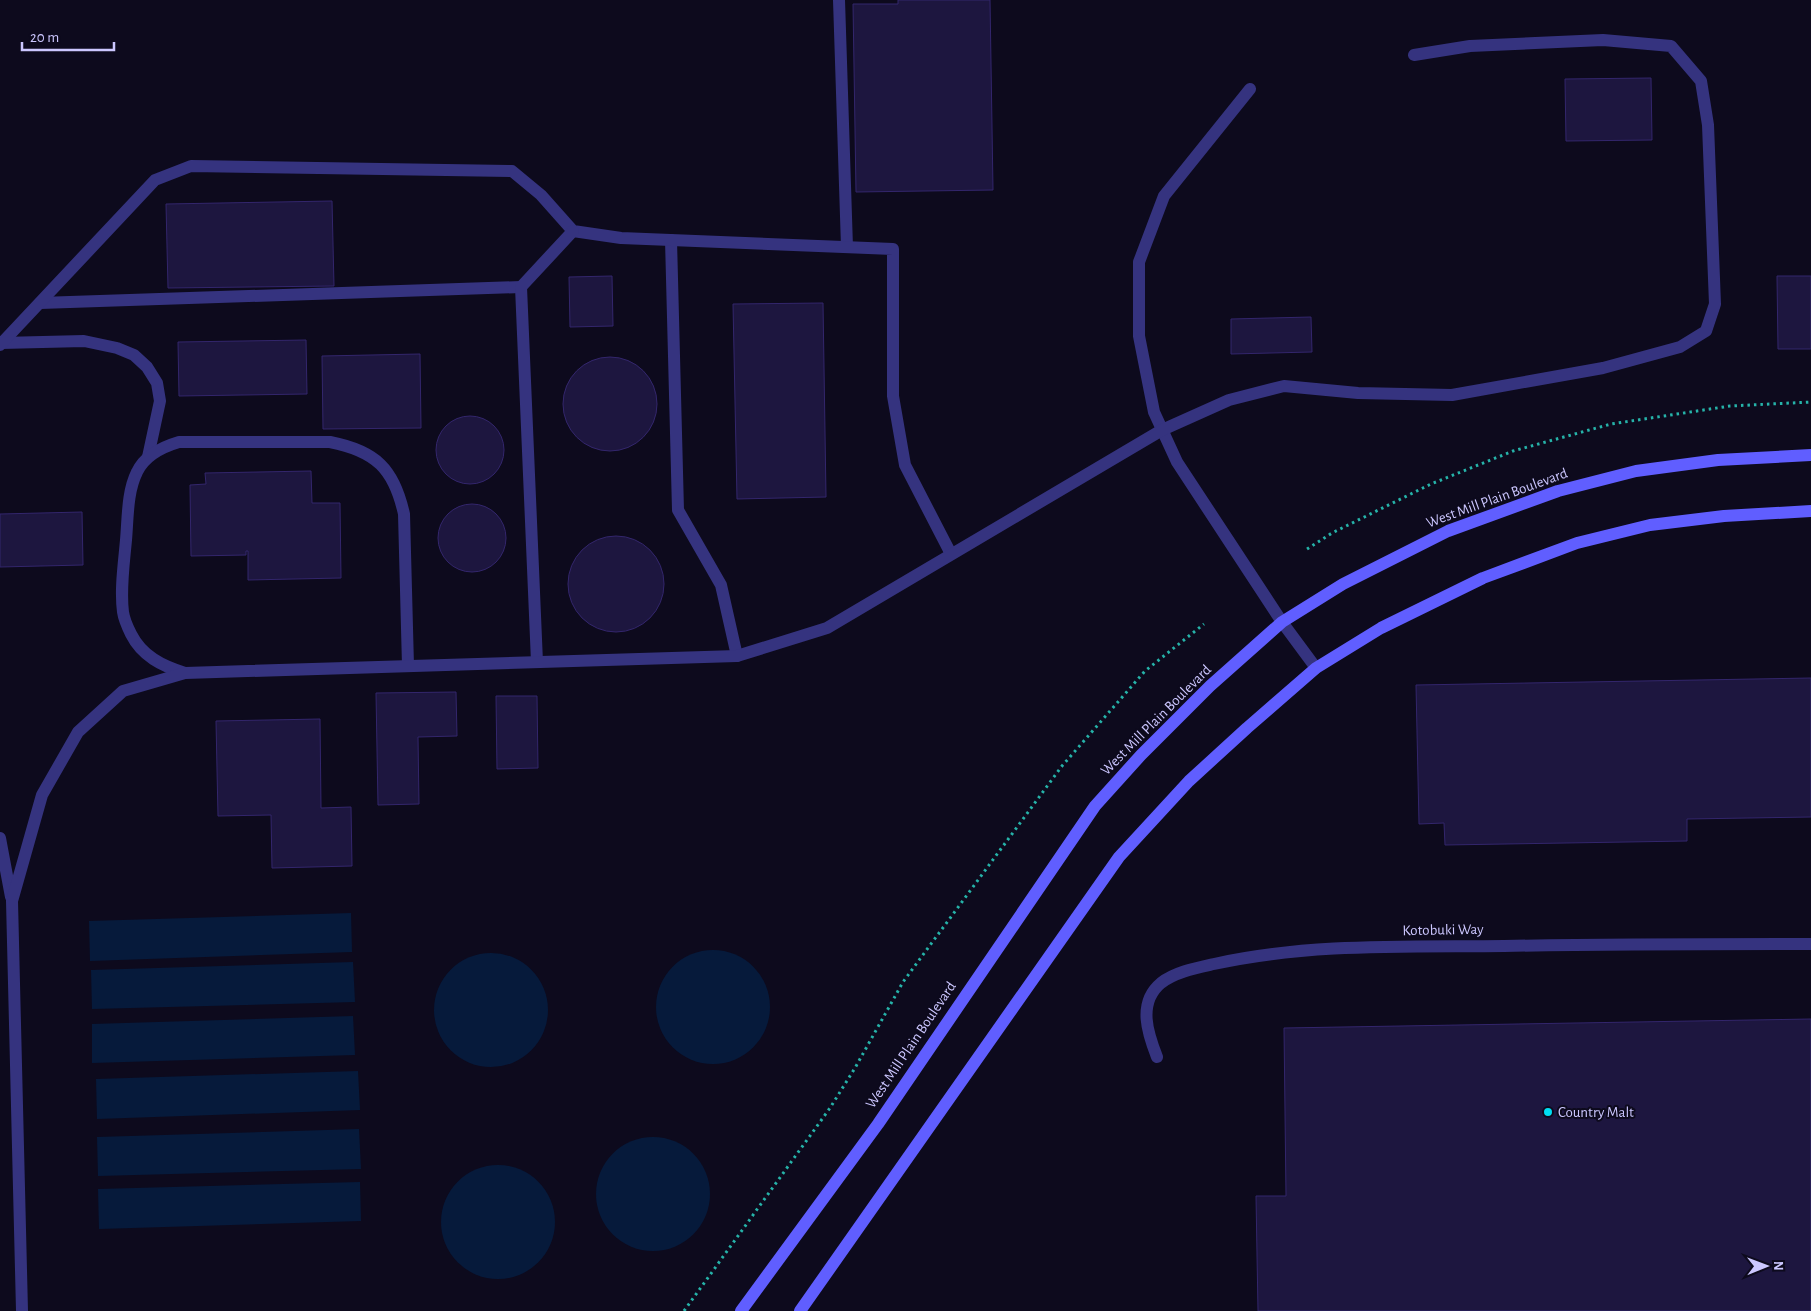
<svg xmlns="http://www.w3.org/2000/svg" width="1811" height="1311" viewBox="0 0 1811 1311" font-family="'Alegreya Sans',sans-serif">
<rect width="100%" height="100%" fill="#0d0a1d"/>
<!-- water -->
<g fill="#061a3b">
<polygon points="351,913 352,952 90,961 89,921"/>
<circle cx="713" cy="1007" r="57"/>
<circle cx="491" cy="1010" r="57"/>
<polygon points="353,962 355,1002 92,1009 91,970"/>
<polygon points="353,1016 355,1055 92,1063 92,1024"/>
<polygon points="358,1071 360,1110 97,1119 96,1079"/>
<polygon points="359,1129 361,1169 98,1176 97,1137"/>
<circle cx="653" cy="1194" r="57"/>
<circle cx="498" cy="1222" r="57"/>
<polygon points="360,1182 361,1221 99,1229 98,1189"/>
</g>
<!-- building -->
<g fill="#1d163f" stroke="#33266c">
<polygon points="898,0 990,0 993,190 856,192 853,4 898,4"/>
<polygon points="1651,78 1652,140 1566,141 1565,79"/>
<polygon points="332,201 334,286 168,288 166,204"/>
<polygon points="612,276 613,326 570,327 569,277"/>
<polygon points="1777,276 1811,276 1811,349 1778,349"/>
<polygon points="823,303 826,497 737,499 733,304"/>
<polygon points="1311,317 1312,352 1231,354 1231,319"/>
<polygon points="306,340 307,394 179,396 178,342"/>
<polygon points="420,354 421,428 323,429 322,356"/>
<circle cx="610" cy="404" r="47"/>
<circle cx="470" cy="450" r="34"/>
<polygon points="311,471 312,503 340,503 341,578 248,580 248,551 246,551 246,555 191,556 190,485 206,484 205,473"/>
<circle cx="472" cy="538" r="34"/>
<polygon points="82,512 83,565 0,567 0,514"/>
<circle cx="616" cy="584" r="48"/>
<polygon points="1811,678 1811,817 1687,819 1687,841 1445,845 1444,823 1419,824 1416,685"/>
<polygon points="456,692 457,736 418,737 419,804 378,805 376,693"/>
<polygon points="496,696 537,696 538,768 497,769"/>
<polygon points="320,719 321,808 351,807 352,866 272,868 271,815 218,816 216,721"/>
<polygon points="1811,1019 1811,1311 1258,1311 1256,1196 1286,1196 1284,1028"/>
</g>
<g fill="none" stroke-linecap="round" stroke-linejoin="round">
<!-- path -->
<g stroke="#26b3a9" stroke-width="3" stroke-dasharray="2.5 4" stroke-linecap="butt">
<polyline points="1307,549 1332,533 1431,484 1513,451 1611,424 1730,406 1811,402"/>
<polyline points="684,1311 830,1108 855,1068 903,982 1062,766 1145,671 1204,624"/>
</g>
<!-- lane -->
<g stroke="#35337f" stroke-width="12">
<polyline points="839,0 847,247"/>
<polyline points="1250,89 1164,196 1139,262 1139,336 1154,412 1177,462 1282,622 1316,668"/>
<polyline points="671,240 678,510 721,585 737,656"/>
<polyline points="40,303 521,287"/>
<polyline points="1,343 84,341 117,348 134,355 147,367 157,383 160,401 148,457"/>
<polyline points="0,345 155,180 191,166 512,171 541,195 573,231 621,238 893,249 893,396 905,465 951,554"/>
<polyline points="537,662 521,287 573,231"/>
<path d="M 185,673 C 162,666 142,656 131,634 C 128,628 124,619 123,612 C 120,589 124,563 126,540 C 128,518 127,492 137,472 C 145,455 162,447 179,442 L 330,442 C 376,451 394,469 404,514 L 408,666"/>
<polyline points="0,838 11,897"/>
<polyline points="22,1311 12,901 42,795 78,732 123,691 185,673 737,656 827,628 1162,430 1229,400 1284,386 1358,393 1452,395 1603,368 1680,347 1706,331 1715,304 1708,125 1701,81 1671,46 1603,40 1470,46 1414,55"/>
</g>
<!-- street -->
<path stroke="#35337f" stroke-width="12" d="M 1157,1057 C 1148,1034 1137,1003 1161,983 C 1175,972 1196,968 1214,964 C 1309,943 1407,947 1504,946 C 1606,944 1709,944 1811,944"/>
<!-- secondary -->
<g stroke="#605eff" stroke-width="12">
<polyline points="741,1311 878,1124 1095,806 1141,755 1210,686 1282,622 1343,584 1448,531 1558,491 1636,471 1718,460 1811,455"/>
<polyline points="800,1311 1119,857 1189,781 1247,728 1316,668 1381,628 1483,578 1577,543 1650,525 1724,516 1811,511"/>
</g>
</g>
<!-- markers -->
<circle fill="#00ddf2" stroke="#0d0a1d" stroke-width="2" cx="1548" cy="1112" r="5"/>
<g text-anchor="middle" dominant-baseline="central" stroke-width="4" stroke-linejoin="round" paint-order="stroke">
<!-- street labels -->
<g font-size="15" fill="#ccc7ff" stroke="#0d0a1d">
<text transform="translate(1497 498) rotate(-20)">West Mill Plain Boulevard</text>
<text transform="translate(1156 720) rotate(-45)">West Mill Plain Boulevard</text>
<text transform="translate(1443 930) rotate(-1)">Kotobuki Way</text>
<text transform="translate(911 1045) rotate(-56)">West Mill Plain Boulevard</text>
</g>
<!-- poi labels -->
<g font-size="15" fill="#ccc7ff" stroke="#0d0a1d" text-anchor="start">
<text x="1558" y="1112">Country Malt</text>
</g>
</g>
<!-- north arrow -->
<g transform="translate(1766 1266) rotate(89)" stroke="#0d0a1d" stroke-width="4" paint-order="stroke">
<path d="M0-4L9 19L0 12L-9 19Z" fill="#ccc7ff"/>
<text y="-8" font-size="14" font-weight="bold" text-anchor="middle" fill="#ccc7ff">N</text>
</g>
<!-- scale -->
<path d="M22 42v8h92v-8" fill="none" stroke="#ccc7ff" stroke-width="2.5"/>
<text x="30" y="42" font-size="15" fill="#ccc7ff" stroke="#0d0a1d" stroke-width="4" paint-order="stroke">20 m</text>
</svg>
